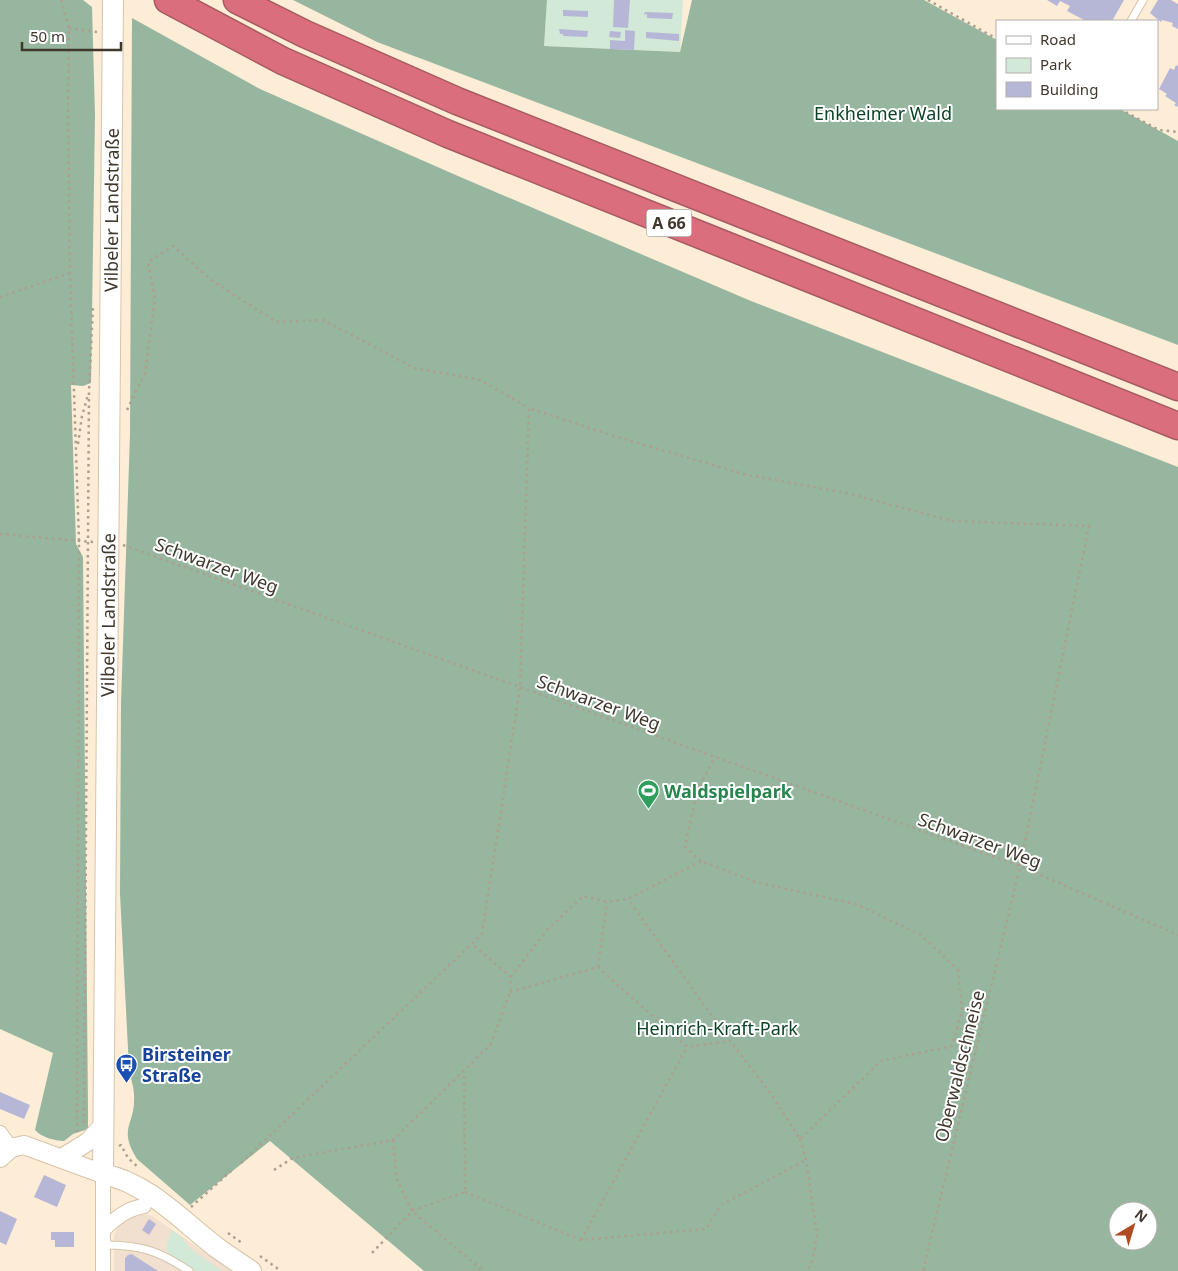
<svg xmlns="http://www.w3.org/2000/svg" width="1178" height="1271" viewBox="0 0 1178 1271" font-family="'Noto Sans',sans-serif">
<rect width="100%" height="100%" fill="#fdedd7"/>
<!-- industrial -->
<polygon fill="#f1dfcf" points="139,1213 152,1216 232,1271 114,1271 114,1236 117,1229 124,1219"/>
<!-- green -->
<g fill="#d2e9d8">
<polygon points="547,0 683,0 680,52 544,46"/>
<polygon points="172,1230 182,1237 189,1248 222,1271 195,1271 173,1257 167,1251 166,1246"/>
</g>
<!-- forest -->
<g fill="#96b69f" fill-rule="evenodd">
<path d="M 0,0 L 83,0 L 92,7 L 95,115 L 91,383 L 83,386 L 71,385 L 76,544 L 83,557 L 88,1110 L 88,1129 L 73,1134 L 64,1141 C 55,1141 41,1137 35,1130 L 53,1053 L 0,1029 Z"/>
<polygon points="293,0 547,0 544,46 680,52 692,0 924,0 997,40 997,109 1120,109 1178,141 1178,345 377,42"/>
<path d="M 132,18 L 260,89 L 458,176 L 751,301 L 1178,467 L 1178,1271 L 424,1271 L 270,1141 L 190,1205 L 137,1159 C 117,1127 136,1125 134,1095 C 134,1086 130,1077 129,1068 L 120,894 L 121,703 L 130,434 ZM 1118,1211 L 1148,1211 L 1148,1241 L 1118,1241 Z"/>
</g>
<!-- building -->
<g fill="#b6b6d7">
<polygon points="614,0 630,0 628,28 613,27"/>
<polygon points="1047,0 1124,0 1112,21 1086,21 1067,11 1070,6 1060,1 1057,6"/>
<polygon points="1158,0 1171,0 1178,4 1178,29 1172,26 1173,23 1162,20 1161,22 1150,13"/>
<polygon points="563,10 588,11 588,17 563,16"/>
<polygon points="645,12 673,13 672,19 647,18 647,14 644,15"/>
<polygon points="559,29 588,31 587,37 563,36 563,34 560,34"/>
<polygon points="625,30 635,31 634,50 610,49 610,40 625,41"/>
<polygon points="610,31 621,32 620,38 609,37"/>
<polygon points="646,32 679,34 679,41 646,38"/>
<polygon points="1176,65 1178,66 1178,107 1174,105 1176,103 1165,96 1167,94 1159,89 1170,68 1174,70"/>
<polygon points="0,1092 30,1105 24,1119 0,1109"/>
<polygon points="44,1175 66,1185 57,1207 34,1197"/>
<polygon points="0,1211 17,1219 6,1245 0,1242"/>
<polygon points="149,1219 156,1224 149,1235 142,1230"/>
<polygon points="51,1232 74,1232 74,1247 55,1247 55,1240 51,1240"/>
<polygon points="132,1254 133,1255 158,1271 125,1271 125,1258 128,1255"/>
</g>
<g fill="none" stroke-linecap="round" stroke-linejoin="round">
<defs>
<g id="service">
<polyline points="1131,21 1143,0"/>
<path d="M 103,1245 C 140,1245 158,1250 189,1271"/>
</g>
<g id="minor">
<polyline points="0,1133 11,1148"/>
<path d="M 103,1230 C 116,1218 126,1209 144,1206"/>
<polyline points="103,1271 103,1174"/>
</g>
<g id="tertiary">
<polyline points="0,1158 11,1148 24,1145 103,1174"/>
<polyline points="62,1158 89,1141 104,1124"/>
</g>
<g id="secondary">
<path id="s1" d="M 103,1174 L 113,0"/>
<path d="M 103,1174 C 148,1183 181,1220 216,1247 C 227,1255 239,1263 251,1271"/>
</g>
<g id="motorway">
<polyline points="168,0 283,61 448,134 1178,426"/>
<polyline points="237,0 305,34 457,101 1178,387"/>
</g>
</defs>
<!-- service casing -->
<use href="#service" stroke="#d7c4a8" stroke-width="9"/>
<!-- minor casing -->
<use href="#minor" stroke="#d7c4a8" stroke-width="16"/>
<!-- tertiary casing -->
<use href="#tertiary" stroke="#d7c4a8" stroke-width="20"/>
<!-- secondary casing -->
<use href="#secondary" stroke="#d7c4a8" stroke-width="22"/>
<!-- motorway casing -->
<use href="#motorway" stroke="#a55b61" stroke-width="29"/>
<!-- path -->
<g stroke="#ac9f8e" stroke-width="2.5" stroke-dasharray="2.5 4" stroke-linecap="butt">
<polyline points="61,0 69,28 68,111 70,273 79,541 77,1132"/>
<polyline points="928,0 997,39"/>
<polyline points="69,28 97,32"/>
<polyline points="1120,109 1159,130 1178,132"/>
<polyline points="0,297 70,273"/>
<polyline points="127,410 145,373 155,298 148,262 173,246 210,279 276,322 323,320 414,368 480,380 529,408"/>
<polyline points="78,444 82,416 88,395"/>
<polyline points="0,534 93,542"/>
<polyline points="123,545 1020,866 1178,935"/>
<polyline points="701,861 685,847 697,791 715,757"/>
<polyline points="598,967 607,902"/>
<polyline points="511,977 547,930 583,896 607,902 628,899 701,861 755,882 856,904 921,935 958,970 962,1010 952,1046 881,1061 800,1139 771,1094 730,1041 628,899"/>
<polyline points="510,992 598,967 687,1047 730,1041"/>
<polyline points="84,1123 89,391 93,306"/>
<polyline points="800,1139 806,1160 817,1234 813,1258 807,1271"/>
<polyline points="393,1140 397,1179 412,1211 483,1271"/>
<polyline points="119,1146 121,1145 128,1158 139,1168"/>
<polyline points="241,1163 482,934 520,687 529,408 617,437 747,475 847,493 952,521 1089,526 1020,866 923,1271"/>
<polyline points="274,1170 291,1159 298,1157 393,1140 491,1044 510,992 511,977 472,944"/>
<polyline points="465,1192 581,1240 706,1229 721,1205 806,1160"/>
<polyline points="191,1207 231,1171"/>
<polyline points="228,1233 242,1243"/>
<polyline points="581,1240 687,1047"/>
<polyline points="372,1253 412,1211 465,1192 464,1071"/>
<polyline points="260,1256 281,1271"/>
</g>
<!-- service -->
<use href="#service" stroke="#fff" stroke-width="7"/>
<!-- minor -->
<use href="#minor" stroke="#fff" stroke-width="14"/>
<!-- tertiary -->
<use href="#tertiary" stroke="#fff" stroke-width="18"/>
<!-- secondary -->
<use href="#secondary" stroke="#fff" stroke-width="20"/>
<!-- motorway -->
<use href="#motorway" stroke="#db6e7d" stroke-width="26"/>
</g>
<!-- icons -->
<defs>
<symbol id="stadium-pin" viewBox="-11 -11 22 30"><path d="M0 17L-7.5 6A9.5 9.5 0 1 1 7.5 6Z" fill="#2e9e5b" stroke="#fff"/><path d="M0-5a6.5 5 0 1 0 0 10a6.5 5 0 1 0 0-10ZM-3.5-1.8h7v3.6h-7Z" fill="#fff"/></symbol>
<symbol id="bus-pin" viewBox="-11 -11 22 30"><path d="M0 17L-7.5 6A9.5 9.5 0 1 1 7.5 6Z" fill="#1a4fb4" stroke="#fff"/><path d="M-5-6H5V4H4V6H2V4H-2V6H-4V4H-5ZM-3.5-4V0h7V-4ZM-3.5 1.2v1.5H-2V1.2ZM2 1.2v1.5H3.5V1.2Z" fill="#fff"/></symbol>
</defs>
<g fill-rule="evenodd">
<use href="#stadium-pin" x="636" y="778" width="25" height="34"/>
<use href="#bus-pin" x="114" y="1052" width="25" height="34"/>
</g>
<g text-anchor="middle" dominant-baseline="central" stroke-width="4" stroke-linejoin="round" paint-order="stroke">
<!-- shield labels -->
<rect fill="#fff" stroke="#79746c" stroke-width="1" x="646.5" y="209.5" width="45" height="27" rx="4"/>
<g font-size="16" font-weight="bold" fill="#40382d">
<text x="669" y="223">A 66</text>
</g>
<!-- park labels -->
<g font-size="18" fill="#0c4324" stroke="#fff">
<text x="883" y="113">Enkheimer Wald</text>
<text x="717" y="1028">Heinrich-Kraft-Park</text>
</g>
<!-- street labels -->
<g font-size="18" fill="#40382d" stroke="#fff">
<text stroke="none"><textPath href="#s1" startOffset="964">Vilbeler Landstraße</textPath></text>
<text transform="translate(217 565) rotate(20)">Schwarzer Weg</text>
<text stroke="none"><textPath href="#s1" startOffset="559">Vilbeler Landstraße</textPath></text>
<text transform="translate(599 702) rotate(20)">Schwarzer Weg</text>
<text transform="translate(980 840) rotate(20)">Schwarzer Weg</text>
<text transform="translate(959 1066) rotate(-76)">Oberwaldschneise</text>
</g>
<!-- leisure labels -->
<g font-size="18" font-weight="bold" fill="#27864d" stroke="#fff" text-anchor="start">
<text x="664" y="791">Waldspielpark</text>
</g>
<!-- transit labels -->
<g font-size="18" font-weight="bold" fill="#164399" stroke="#fff" text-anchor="start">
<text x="142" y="1054">Birsteiner<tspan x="142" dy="21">Straße</tspan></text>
</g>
</g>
<!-- legend -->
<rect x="996" y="20" width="162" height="90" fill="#ffffff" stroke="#b3afab"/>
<rect x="1006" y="36" width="25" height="8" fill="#ffffff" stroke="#b3afab"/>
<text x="1040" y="45" font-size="15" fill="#40382d">Road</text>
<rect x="1006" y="58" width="25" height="15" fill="#d2e9d8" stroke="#b3afab"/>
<text x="1040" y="70" font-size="15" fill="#40382d">Park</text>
<rect x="1006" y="82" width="25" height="15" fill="#b6b6d7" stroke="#b3afab"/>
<text x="1040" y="95" font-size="15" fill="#40382d">Building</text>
<!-- north arrow -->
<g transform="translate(1133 1226) rotate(38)"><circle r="24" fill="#ffffff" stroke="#b3afab"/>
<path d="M0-4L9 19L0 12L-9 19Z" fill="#b04a22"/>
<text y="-8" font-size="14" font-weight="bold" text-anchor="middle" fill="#40382d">N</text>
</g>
<!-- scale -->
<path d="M22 42v8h99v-8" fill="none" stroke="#40382d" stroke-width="2.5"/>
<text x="30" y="42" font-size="15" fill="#40382d" stroke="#ffffff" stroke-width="4" paint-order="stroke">50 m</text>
</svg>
